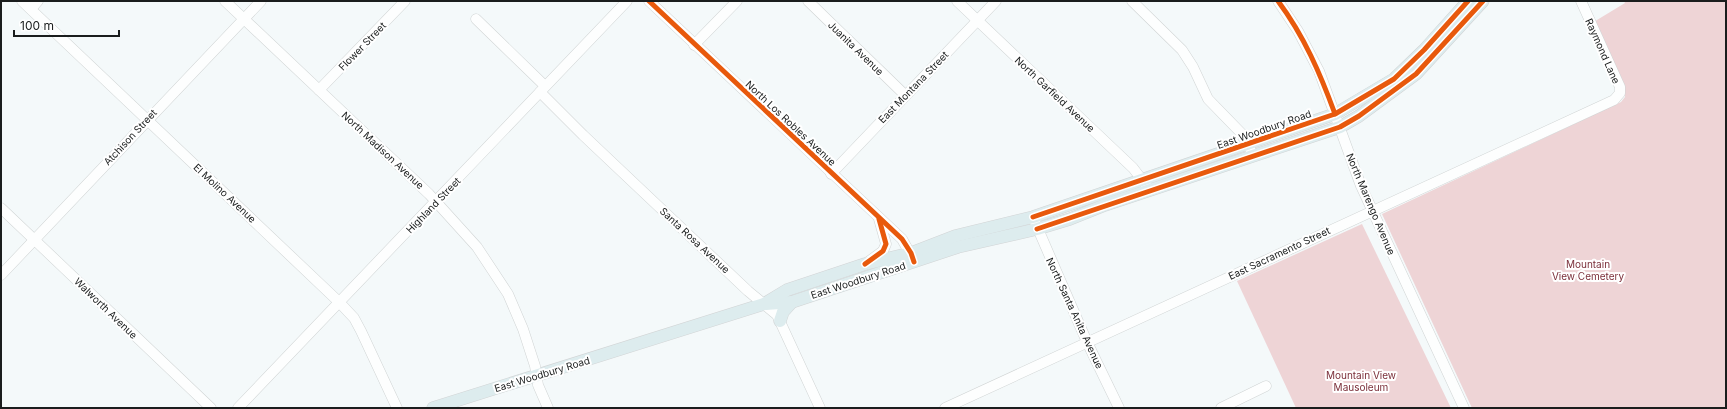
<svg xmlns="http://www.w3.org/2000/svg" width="1727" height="409" viewBox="0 0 1727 409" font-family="Inter,sans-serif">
<rect width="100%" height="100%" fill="#f4f9fa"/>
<!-- green -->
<g fill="#eed4d6">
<polygon points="1624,1 1726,1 1726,408 1472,408 1382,214 1621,102 1625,97 1625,91 1592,23 1625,3"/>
<polygon points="1362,224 1451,408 1296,408 1237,281"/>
</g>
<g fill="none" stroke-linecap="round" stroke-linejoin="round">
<defs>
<g id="minor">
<polyline points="22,1 339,302 354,318 361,331 397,408"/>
<polyline points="225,1 429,194 477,247 508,294 523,329 535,366 538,385 548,408"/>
<polyline points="649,1 902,239 913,259"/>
<polyline points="808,1 905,95"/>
<polyline points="957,1 1133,168 1146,185"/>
<polyline points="1132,1 1182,50 1193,67 1208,99 1242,134 1251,151"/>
<polyline points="1278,1 1298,31 1319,71 1361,186 1464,408"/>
<polyline points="31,9 38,1"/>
<polyline points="476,19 545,86"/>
<polyline points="694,45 737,1"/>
<polyline points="319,90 405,1"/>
<polyline points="540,92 583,135 748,291 777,315 820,408"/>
<polyline points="831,174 996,1"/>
<polyline points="1,208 211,408"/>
<polyline points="1035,222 1087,342 1119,408"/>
<polyline points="868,262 883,251 886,244 879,219"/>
<polyline points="1,275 261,1"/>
<polyline points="238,408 627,1"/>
<polyline points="945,408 1614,100 1620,93 1620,87 1581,1"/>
<polyline points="1221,408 1266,386"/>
</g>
<g id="major">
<polyline points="766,304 792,302 958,247 1037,229 1070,219 1105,205 1340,127 1359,116 1416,74 1483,1"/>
<polyline points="780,321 783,312 792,302"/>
<polyline points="433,408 764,304 787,290 865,264 911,253 955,236 1033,217 1335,114 1394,79 1424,50 1468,1"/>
</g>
</defs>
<!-- minor casing -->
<use href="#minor" stroke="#d0d4d4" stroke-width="11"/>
<!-- major casing -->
<use href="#major" stroke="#d2d4d5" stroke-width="13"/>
<!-- minor -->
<use href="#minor" stroke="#fdfefe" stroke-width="10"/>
<!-- major -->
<use href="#major" stroke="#ddecee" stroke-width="12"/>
<defs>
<g id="cycleway">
<polyline points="649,1 902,239 911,253 914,262"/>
<path d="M 1278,1 C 1304,36 1320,73 1335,114"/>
<polyline points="1033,217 1335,114 1394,79 1424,50 1468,1"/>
<polyline points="1037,229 1340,127 1359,116 1416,74 1483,1"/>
<polyline points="865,264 883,251 886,244 879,219"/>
</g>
</defs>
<!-- cycleway casing -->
<use href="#cycleway" stroke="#fff" stroke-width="8"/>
<!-- cycleway -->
<use href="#cycleway" stroke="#e8590c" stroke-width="5"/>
</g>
<g text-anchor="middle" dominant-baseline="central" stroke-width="4" stroke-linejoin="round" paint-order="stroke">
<!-- street labels -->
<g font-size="10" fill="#1a1d1d" stroke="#fff">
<text transform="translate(362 46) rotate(-46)">Flower Street</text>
<text transform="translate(856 48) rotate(44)">Juanita Avenue</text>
<text transform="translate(1603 51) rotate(66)">Raymond Lane</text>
<text transform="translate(913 87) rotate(-46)">East Montana Street</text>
<text transform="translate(1055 94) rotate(43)">North Garfield Avenue</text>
<text transform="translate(791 123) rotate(43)">North Los Robles Avenue</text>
<text transform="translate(1264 129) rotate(-19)">East Woodbury Road</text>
<text transform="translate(130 137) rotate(-47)">Atchison Street</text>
<text transform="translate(383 150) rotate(43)">North Madison Avenue</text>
<text transform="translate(225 193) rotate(43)">El Molino Avenue</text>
<text transform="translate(1371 204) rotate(67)">North Marengo Avenue</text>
<text transform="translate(433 205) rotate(-46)">Highland Street</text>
<text transform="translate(695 240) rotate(43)">Santa Rosa Avenue</text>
<text transform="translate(1279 253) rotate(-25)">East Sacramento Street</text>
<text transform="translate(858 280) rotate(-18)">East Woodbury Road</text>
<text transform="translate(106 308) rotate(44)">Walworth Avenue</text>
<text transform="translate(1075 313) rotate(65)">North Santa Anita Avenue</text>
<text transform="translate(542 374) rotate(-17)">East Woodbury Road</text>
</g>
<!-- park labels -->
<g font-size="10" fill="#7b2f3a" stroke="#fff">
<text x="1588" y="264">Mountain<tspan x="1588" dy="12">View Cemetery</tspan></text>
<text x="1361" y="375">Mountain View<tspan x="1361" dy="12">Mausoleum</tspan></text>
</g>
</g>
<!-- border -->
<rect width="1727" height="409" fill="none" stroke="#1a1d1d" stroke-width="4"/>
<!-- scale -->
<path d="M14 30v6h105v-6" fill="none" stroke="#1a1d1d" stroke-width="2"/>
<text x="20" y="30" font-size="12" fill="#1a1d1d" stroke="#ffffff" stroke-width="3" paint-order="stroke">100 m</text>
</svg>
